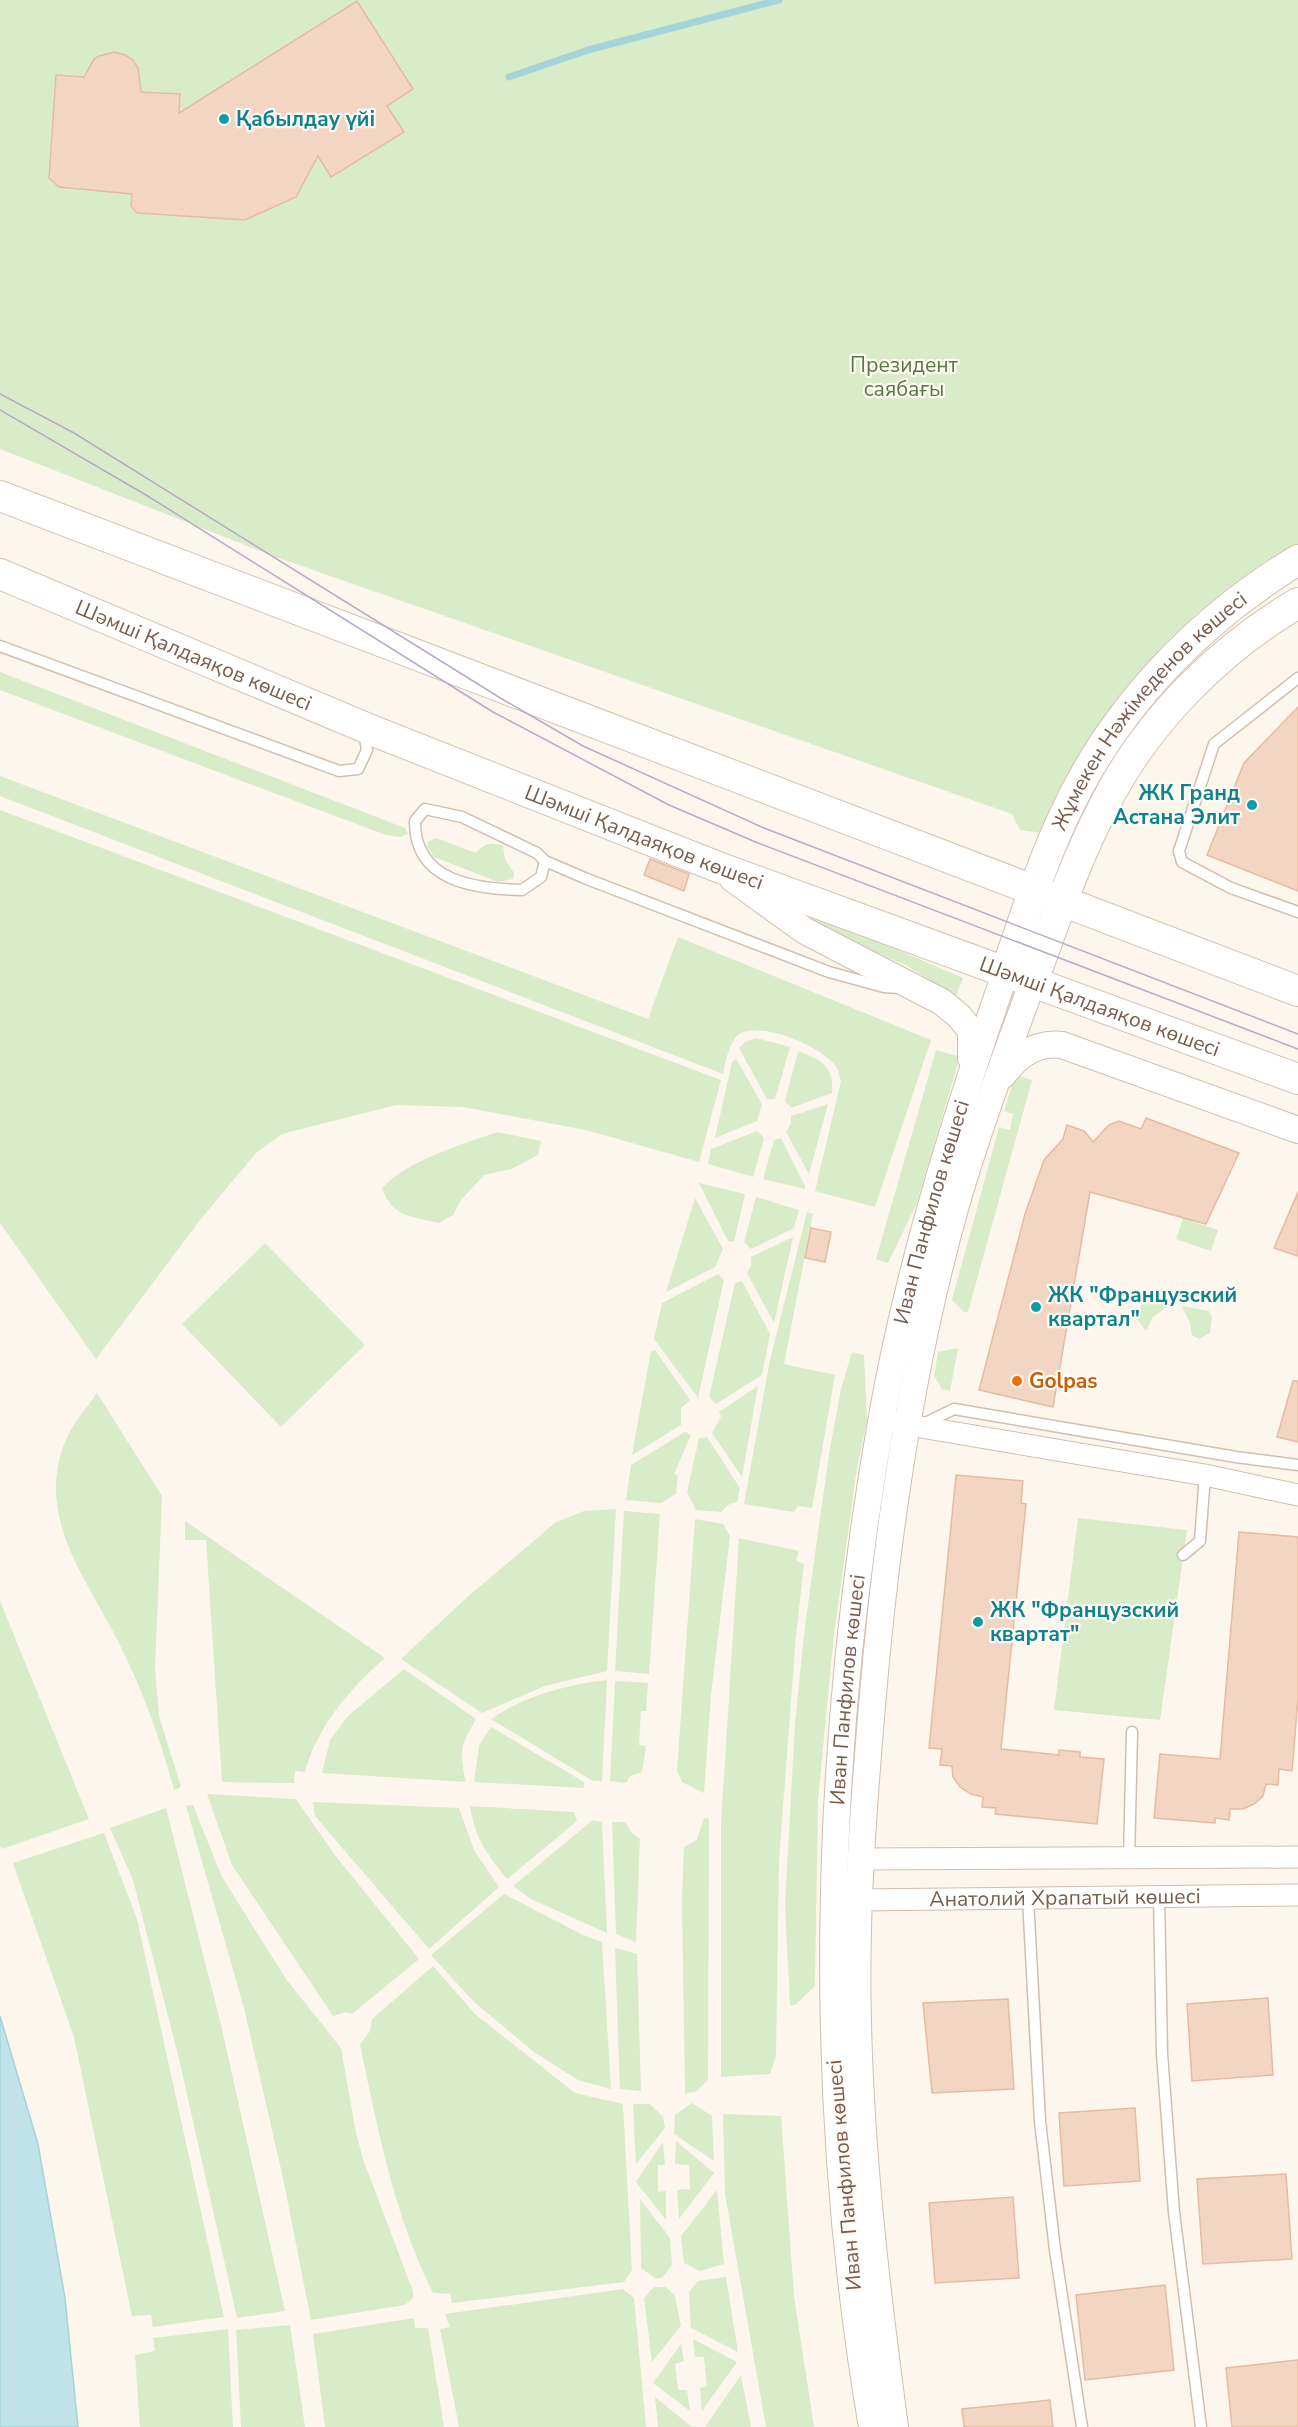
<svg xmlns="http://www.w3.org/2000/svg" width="1298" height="2427" viewBox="0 0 1298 2427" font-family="'Nunito Sans',sans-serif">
<rect width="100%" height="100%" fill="#fdf6ec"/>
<!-- green -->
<g fill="#d8ecc9">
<polygon points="0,0 1298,0 1298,546 1219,598 1042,833 1020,830 1012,814 273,556 0,449"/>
<polygon points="0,672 405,828 408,834 400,837 386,835 0,690"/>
<path d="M 0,776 L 648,1019 L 678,937 L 931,1040 L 875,1207 L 815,1191 L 841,1081 C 839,1075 838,1068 834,1064 C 820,1046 757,1019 738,1035 C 728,1044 726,1062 723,1074 L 0,796 Z"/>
<polygon points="0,810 721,1080 699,1162 586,1130 463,1107 396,1105 282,1134 256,1153 200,1220 96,1359 0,1223"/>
<path d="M 436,838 L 476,853 C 484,843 491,842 503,846 L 505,859 L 514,873 L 513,879 L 498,882 L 434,857 L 427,847 L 428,842 Z"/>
<polygon points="789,903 963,978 956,996 907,966 832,933"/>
<polygon points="756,1038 790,1047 775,1099 767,1099 739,1048 745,1042"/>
<polygon points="936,1050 960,1057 916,1205 888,1263 876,1259"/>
<path d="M 798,1051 C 822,1061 834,1065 832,1093 L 791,1108 L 785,1101 Z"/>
<polygon points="736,1059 762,1104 757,1121 715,1138 732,1062"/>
<polygon points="1015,1075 1032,1080 968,1312 964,1312 952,1300 999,1127 1010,1130 1013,1114 1004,1111"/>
<polygon points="828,1104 809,1174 786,1132 791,1124 791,1116"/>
<polygon points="757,1131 764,1138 753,1177 708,1164 711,1149"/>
<path d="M 497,1132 L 541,1141 L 538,1155 L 511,1169 L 484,1175 L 461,1200 L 453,1215 L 439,1223 C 411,1216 393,1218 382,1188 C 408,1160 461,1145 497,1132 Z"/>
<polygon points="781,1138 805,1186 805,1189 763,1179 774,1140"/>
<polygon points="699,1183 745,1194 734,1242 728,1241"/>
<polygon points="756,1197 799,1210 794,1228 751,1249 744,1242"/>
<polygon points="695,1198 723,1249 715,1267 666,1292"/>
<polygon points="807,1212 813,1214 784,1364 835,1375 812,1508 798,1506 794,1512 744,1504 770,1360"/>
<polygon points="1183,1218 1218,1230 1211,1251 1176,1239"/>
<polygon points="793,1237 774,1323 747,1273 751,1266 751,1257"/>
<polygon points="265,1243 365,1345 281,1427 182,1324"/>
<polygon points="718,1274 724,1280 698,1398 654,1339 662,1303"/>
<polygon points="742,1281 770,1334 762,1375 716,1404 709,1397 735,1283"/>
<polygon points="1149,1297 1173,1302 1152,1318 1146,1331 1137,1319 1142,1302"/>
<polygon points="1182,1306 1209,1311 1212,1317 1210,1333 1199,1339 1192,1335 1190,1323"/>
<polygon points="958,1348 950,1391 942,1389 934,1376 938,1352"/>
<polygon points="655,1350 690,1400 681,1408 681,1425 632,1455 651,1351"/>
<polygon points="852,1352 864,1355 867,1421 857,1468 834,1634 818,1801 815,1986 795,2005 790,2005 785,1904 795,1723 805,1626 829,1454 841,1389"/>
<polygon points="758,1386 742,1477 712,1433 721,1417 719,1412"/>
<path d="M 97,1393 L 162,1496 L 155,1669 L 159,1716 L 181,1787 L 174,1790 C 160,1737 142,1689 118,1641 C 86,1578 35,1516 65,1442 C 72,1424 86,1409 97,1393 Z"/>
<polygon points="685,1432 691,1435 674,1474 678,1476 676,1494 661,1503 626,1500 631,1465"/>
<polygon points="707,1437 740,1488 737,1502 728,1505 721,1512 696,1510 687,1492 699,1438"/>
<polygon points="616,1509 607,1671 545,1686 482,1713 401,1659 464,1600 556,1522 584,1511"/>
<polygon points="624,1511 660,1514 649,1674 615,1671"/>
<polygon points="1078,1518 1187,1530 1160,1720 1054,1710"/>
<polygon points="695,1519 723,1524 730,1536 711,1695 704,1793 682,1782 677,1771"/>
<path d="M 185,1521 L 385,1658 C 350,1688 317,1727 305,1772 L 295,1771 L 294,1783 L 222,1782 L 206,1540 L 185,1540 Z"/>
<polygon points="739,1538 799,1551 796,1561 804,1564 796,1636 779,1860 776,2056 770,2074 721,2077 721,1824"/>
<polygon points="0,1601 89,1819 2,1849 0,1845"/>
<path d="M 404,1669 L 476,1719 C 460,1746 459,1752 466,1782 L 322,1773 L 330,1740 L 348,1716 Z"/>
<path d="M 607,1680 L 602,1781 L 593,1781 L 491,1719 C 523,1696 569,1684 607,1680 Z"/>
<polygon points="615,1681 648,1683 646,1711 641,1711 639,1745 646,1746 642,1772 630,1776 626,1783 610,1781"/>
<polygon points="491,1727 584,1782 584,1788 474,1782 479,1746"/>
<polygon points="207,1794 296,1799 334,1854 419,1959 352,2014 345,2012 333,2016 232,1865"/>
<polygon points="313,1802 459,1808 474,1850 499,1887 429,1949 315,1816"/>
<polygon points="193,1805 222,1877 286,1979 341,2048 356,2133 364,2162 413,2291 413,2298 405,2305 311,2320 283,2178 244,2008 186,1806"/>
<path d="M 470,1806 L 574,1812 L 577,1821 L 507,1879 C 487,1854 475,1839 470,1806 Z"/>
<polygon points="166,1808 221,2025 285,2311 237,2318 180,2063 133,1880 110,1828"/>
<polygon points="704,1818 709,1819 708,2080 695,2092 685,2093 682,1900 684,1847 697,1840"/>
<polygon points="593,1820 602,1822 607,1933 531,1899 513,1886"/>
<polygon points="612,1822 625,1822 632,1833 640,1839 636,1942 616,1934"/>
<polygon points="104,1833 137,1919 224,2317 153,2327 151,2315 132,2316 74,2037 13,1863"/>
<polygon points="504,1894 581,1934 602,1942 611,2089 578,2080 534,2052 474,2002 431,1955"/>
<polygon points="615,1948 637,1954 641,2091 620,2089"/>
<path d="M 433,1966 L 475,2014 L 575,2093 L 623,2104 L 632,2270 L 624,2282 L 452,2303 L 450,2294 L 433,2293 C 394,2215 378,2130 360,2045 L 370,2031 L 372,2019 Z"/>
<polygon points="692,2103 712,2116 714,2161 674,2134 675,2115"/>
<polygon points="633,2104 650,2104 663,2117 665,2128 636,2164"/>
<polygon points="723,2114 781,2116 794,2296 814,2427 766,2427 725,2194"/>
<polygon points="676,2141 714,2173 679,2219 677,2190 690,2189 689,2165 675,2164"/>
<polygon points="663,2142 665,2165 658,2165 658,2192 666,2191 666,2220 636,2182"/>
<polygon points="717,2190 724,2264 700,2271 684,2263 681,2236"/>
<polygon points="640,2199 670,2238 672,2265 662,2278 655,2278 641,2268"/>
<polygon points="726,2277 738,2352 691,2328 689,2292 698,2281"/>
<polygon points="654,2287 666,2287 675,2296 681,2326 652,2362 644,2298"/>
<polygon points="623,2289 634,2298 646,2427 459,2427 440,2329 450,2327 445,2314"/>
<polygon points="414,2318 415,2328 428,2328 444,2427 325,2427 313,2334"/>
<polygon points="290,2325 305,2427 241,2427 236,2330"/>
<polygon points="228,2329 233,2427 140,2427 135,2355 155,2351 153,2338"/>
<polygon points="693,2339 737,2362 702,2411 700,2388 707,2386 704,2357 695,2357"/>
<polygon points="681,2344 684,2361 675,2364 678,2390 687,2390 690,2411 653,2383"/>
<polygon points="741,2375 751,2427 705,2427"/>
<polygon points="655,2397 692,2427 658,2427"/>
</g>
<!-- water -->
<polygon fill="#bfe3e8" stroke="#a5d3da" stroke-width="1.5" points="0,2016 38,2144 65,2298 78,2427 0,2427"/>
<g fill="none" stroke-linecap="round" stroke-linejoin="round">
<!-- stream -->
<polyline stroke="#a5d3da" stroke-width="7" points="509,77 588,50 779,0"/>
</g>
<!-- building -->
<g fill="#f3d5c3" stroke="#e6bba3" stroke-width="1.5">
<polygon points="357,1 413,89 387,106 404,132 331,177 318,156 296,197 245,220 137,213 131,206 132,194 59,187 49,178 56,75 84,77 94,59 99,56 115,52 125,55 133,60 138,68 141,92 180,94 179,113"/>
<polygon points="1298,707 1298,891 1207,855 1244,763"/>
<polygon points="650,859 689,874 684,891 644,875"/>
<polygon points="1146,1118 1239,1153 1206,1224 1090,1192 1053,1407 979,1390 1025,1214 1044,1160 1063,1139 1067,1125 1084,1131 1093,1142 1109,1125 1119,1121 1141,1129"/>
<polygon points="1298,1192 1298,1256 1274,1248"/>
<polygon points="811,1228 831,1232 825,1262 805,1258"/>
<polygon points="1293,1381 1298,1381 1298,1442 1277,1437"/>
<polygon points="956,1475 1023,1481 1021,1503 1026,1504 1001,1749 1059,1755 1059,1750 1080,1752 1080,1757 1104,1759 1097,1824 995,1814 996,1808 982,1807 983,1797 971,1794 960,1787 953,1777 952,1766 940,1765 942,1749 929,1748"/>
<polygon points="1239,1532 1298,1537 1298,1699 1292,1771 1279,1769 1278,1785 1266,1784 1263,1796 1254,1804 1243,1809 1230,1809 1229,1820 1215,1818 1215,1823 1154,1818 1160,1754 1220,1759"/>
<polygon points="1268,1998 1273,2075 1192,2081 1187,2004"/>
<polygon points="1008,1999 1014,2089 932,2093 923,2003"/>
<polygon points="1135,2108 1140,2181 1064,2186 1059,2113"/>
<polygon points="1286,2174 1292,2259 1203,2264 1197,2179"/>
<polygon points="1013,2197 1019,2278 935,2283 929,2203"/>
<polygon points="1165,2285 1174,2370 1085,2380 1076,2295"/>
<polygon points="1298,2360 1298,2427 1232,2427 1226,2368"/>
<polygon points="1050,2400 1053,2427 964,2427 962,2409"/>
</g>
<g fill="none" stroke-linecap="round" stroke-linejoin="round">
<defs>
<g id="service">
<polyline points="0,646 339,771 358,769 367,750 365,738 369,733"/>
<polyline points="1298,678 1214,744 1179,851 1182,862 1231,888 1298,912"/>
<path d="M 545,861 L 541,877 L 522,890 C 474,889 414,881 415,821 L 425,809 L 462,817 L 537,853 L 545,861 L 587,879 L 829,972 L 884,987 L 900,988"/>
<polyline points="921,1425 954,1409 1236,1457 1298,1465"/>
<polyline points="1183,1555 1200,1541 1205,1475"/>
<polyline points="1129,1860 1132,1732"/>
<polyline points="1159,1895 1162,2054 1174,2212 1201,2427"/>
<polyline points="1028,1898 1040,2121 1055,2250 1082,2427"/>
</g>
<g id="minor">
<polyline points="891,1422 1205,1475 1298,1495"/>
<polyline points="859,1859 1298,1857"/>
<path id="s1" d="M 858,1900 L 1298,1895"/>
</g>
<g id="tertiary">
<polyline points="733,879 805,931 942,1002 959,1016 971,1031 971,1058"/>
<path d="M 1003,1075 C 1018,1055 1036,1042 1062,1045 L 1298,1130"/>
<path id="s2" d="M 872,2427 C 815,2095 823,1753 881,1422 C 908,1267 955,1118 1006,971"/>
<path d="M 895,2427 C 877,2293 861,2158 858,2023 C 855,1917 863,1812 872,1706 C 886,1537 910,1368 956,1205 C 978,1129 1006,1055 1033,981"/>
</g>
<g id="secondary">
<polyline points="0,496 1298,991"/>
<path id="s3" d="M 0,574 L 371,730 L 718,867 L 1298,1079"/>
<path id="s4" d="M 1006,971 C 1024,920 1040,867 1063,818 C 1112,710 1197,621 1298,560"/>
<path d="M 1033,981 C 1055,920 1076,858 1107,800 C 1149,719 1220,649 1298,603"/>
</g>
</defs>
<!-- service casing -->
<use href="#service" stroke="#d1beb0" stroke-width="13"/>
<!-- minor casing -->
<use href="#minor" stroke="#d1beb0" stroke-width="23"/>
<!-- tertiary casing -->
<use href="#tertiary" stroke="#d1beb0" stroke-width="28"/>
<!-- secondary casing -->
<use href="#secondary" stroke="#d6c0b0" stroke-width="32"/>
<!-- service -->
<use href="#service" stroke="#fff" stroke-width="10"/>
<!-- minor -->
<use href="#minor" stroke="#fff" stroke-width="21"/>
<!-- tertiary -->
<use href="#tertiary" stroke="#fff" stroke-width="26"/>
<!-- secondary -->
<use href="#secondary" stroke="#fff" stroke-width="30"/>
<!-- tram -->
<g stroke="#b9a8c9" stroke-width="1.5">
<polyline points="0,394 74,433 502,699 583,746 764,828 1298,1034"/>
<polyline points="0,410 146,495 493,712 669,805 758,843 1298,1049"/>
</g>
</g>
<!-- markers -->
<g fill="#0f9aa8" stroke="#fffaf3" stroke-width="2">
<circle cx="224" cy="119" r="6"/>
<circle cx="1252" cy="805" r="6"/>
<circle cx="1036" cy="1307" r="6"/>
<circle cx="978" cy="1622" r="6"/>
</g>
<circle fill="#e8710a" stroke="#fffaf3" stroke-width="2" cx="1017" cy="1381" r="6"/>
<g text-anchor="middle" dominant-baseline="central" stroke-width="4.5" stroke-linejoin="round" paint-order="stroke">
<!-- culture labels -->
<g font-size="21" font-weight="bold" fill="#0d838f" stroke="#fffaf3" text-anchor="start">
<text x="236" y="119">Қабылдау үйі</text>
<text x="1240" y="793" text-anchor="end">ЖК Гранд<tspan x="1240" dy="24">Астана Элит</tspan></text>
<text x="1048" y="1295">ЖК "Французский<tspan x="1048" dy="24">квартал"</tspan></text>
<text x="990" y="1610">ЖК "Французский<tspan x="990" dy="24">квартат"</tspan></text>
</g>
<!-- park labels -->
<g font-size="21" fill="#537a41" stroke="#fffaf3">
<text x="904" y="365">Президент<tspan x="904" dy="24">саябағы</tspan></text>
</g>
<!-- street labels -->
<g font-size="21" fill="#7a5c4d" stroke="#fffaf3">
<text stroke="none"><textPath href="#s3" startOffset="210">Шәмші Қалдаяқов көшесі</textPath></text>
<text stroke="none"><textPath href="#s4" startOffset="302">Жұмекен Нәжімеденов көшесі</textPath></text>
<text stroke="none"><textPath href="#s3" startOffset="696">Шәмші Қалдаяқов көшесі</textPath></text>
<text stroke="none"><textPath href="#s3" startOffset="1182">Шәмші Қалдаяқов көшесі</textPath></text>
<text stroke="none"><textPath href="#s2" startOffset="1226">Иван Панфилов көшесі</textPath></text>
<text stroke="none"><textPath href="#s2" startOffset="740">Иван Панфилов көшесі</textPath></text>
<text stroke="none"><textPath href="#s1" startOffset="207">Анатолий Храпатый көшесі</textPath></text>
<text transform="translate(844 2175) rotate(-95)">Иван Панфилов көшесі</text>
</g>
<!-- food labels -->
<g font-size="21" font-weight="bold" fill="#c56008" stroke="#fffaf3" text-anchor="start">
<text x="1029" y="1381">Golpas</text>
</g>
</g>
</svg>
